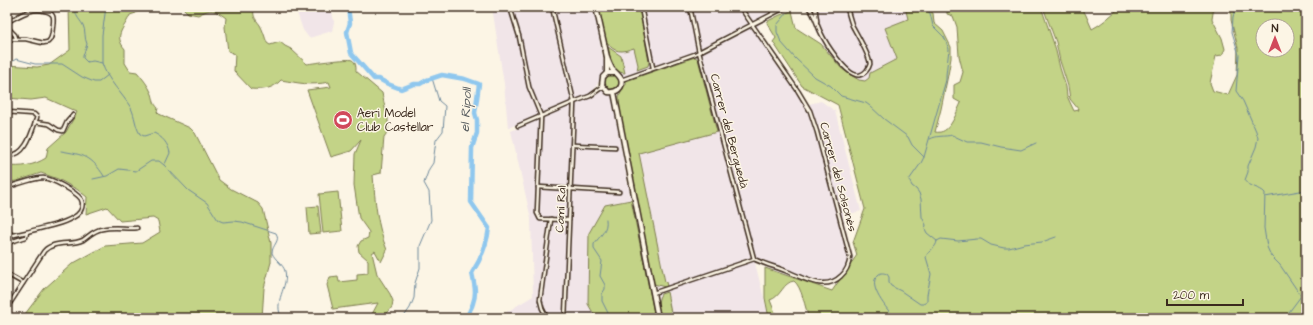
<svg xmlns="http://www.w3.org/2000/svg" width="1313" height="325" viewBox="0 0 1313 325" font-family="'Architects Daughter',sans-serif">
<rect width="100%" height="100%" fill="#fcf5e5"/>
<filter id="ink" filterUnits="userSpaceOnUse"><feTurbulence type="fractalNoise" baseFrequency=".025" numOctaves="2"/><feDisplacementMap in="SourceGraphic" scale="8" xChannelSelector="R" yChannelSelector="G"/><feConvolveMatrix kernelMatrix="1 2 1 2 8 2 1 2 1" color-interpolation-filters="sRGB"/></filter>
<g filter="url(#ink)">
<!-- built -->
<g fill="#f1e5e8">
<polygon points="295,7 331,7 334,22 332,31 309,38 303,30"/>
<polygon points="492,7 593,7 605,67 604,72 594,90 591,93 508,128 504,84"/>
<polygon points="600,7 791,7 760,24 758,28 809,104 821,101 835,111 861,211 843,216 853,259 851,266 839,283 827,286 810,285 755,263 769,318 662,318"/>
<polygon points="805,7 905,7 909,19 885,28 897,59 870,73 869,78 865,81 859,80 849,74 828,54 817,33 812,14"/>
<polygon points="603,88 611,94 631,200 605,205 588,304 596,318 497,318 533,296 531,219 511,131 582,99"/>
</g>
<!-- green -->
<g fill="#c3d387" stroke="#7f7e52" fill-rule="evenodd">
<path d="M 69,7 L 137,7 L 136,13 L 130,15 C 124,29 113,35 125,49 L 125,63 L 130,71 L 137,72 C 143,79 148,85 152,94 C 154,100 153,103 158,108 L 157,112 L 159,114 L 190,128 L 195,133 L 219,180 L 231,189 L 258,203 L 263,209 L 271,243 L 271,262 L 264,288 L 262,318 L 22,318 L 44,289 L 72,264 L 105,246 L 142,243 L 160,232 L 158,221 L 153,218 L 120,221 L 107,207 L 86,214 L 87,197 L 78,190 L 58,179 L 41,173 L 17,181 L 7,182 L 7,166 C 22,167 33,166 46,158 L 48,148 L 66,132 L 77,112 L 46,98 L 31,100 L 7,98 L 7,65 L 37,67 L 49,65 L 70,50 Z"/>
<path d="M 182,7 L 254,7 C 253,17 254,17 260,25 C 263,30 265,38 267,43 L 270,45 L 280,42 L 285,46 L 291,49 L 307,64 C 313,63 349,58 352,60 C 356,62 356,67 356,71 L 382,93 L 385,108 L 388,116 L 388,131 L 384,137 L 381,173 L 373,175 C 375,201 377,226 387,250 L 381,262 L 375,251 L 372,253 L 377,274 L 390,294 L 393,301 L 392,307 L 384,317 L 370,318 L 378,303 L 333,309 L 327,285 L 330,277 L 338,276 L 339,282 L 357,280 L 357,274 L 368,273 L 368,260 L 359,252 L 358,246 L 361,241 L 368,238 L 369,232 L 359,218 L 354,185 L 355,154 L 361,140 L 351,151 L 331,157 L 307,90 L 331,87 L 329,82 C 310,86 299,83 281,80 C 273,89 263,90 251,89 L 234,71 L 235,54 L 228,51 L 225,27 L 226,18 C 214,9 211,8 198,15 L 188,13 Z"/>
<path d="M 598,7 L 611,7 L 613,12 L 639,7 L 649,62 L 648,66 L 637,70 L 638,65 L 634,48 C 630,49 626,51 622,51 C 602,52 601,20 598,7 Z"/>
<path d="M 905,7 L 924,7 L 933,13 L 934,23 L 943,31 L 951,47 L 951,58 L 948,75 L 941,109 L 935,132 C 950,135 955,115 961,103 L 954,99 L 954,85 L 960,82 L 963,72 L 959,56 L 957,27 L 953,16 L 947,14 L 947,8 L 1041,7 L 1055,47 L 1060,68 L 1066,87 L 1067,96 L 1074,111 L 1079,110 L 1070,99 L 1068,86 L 1060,61 L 1056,42 L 1043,7 L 1078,7 L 1085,13 L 1092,29 C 1102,24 1109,17 1117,10 L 1115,10 L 1116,7 L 1214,7 L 1212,19 L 1222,38 L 1225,49 L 1222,55 L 1216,56 L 1210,83 L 1213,91 L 1228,95 L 1237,75 L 1238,48 L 1231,20 L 1231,7 L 1306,7 L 1306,318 L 809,318 C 805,308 802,287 794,281 C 783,282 781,297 770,300 L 777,318 L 769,318 L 765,298 L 765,268 L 832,291 L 857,255 L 853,242 L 865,209 L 838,105 L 802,86 L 773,42 L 776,38 L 767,23 L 768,21 L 780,15 L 792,11 L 796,28 L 821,44 L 841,68 L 849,74 L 859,80 L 865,81 L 869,78 L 870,73 L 897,59 L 885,28 L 908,19 ZM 1263,26 L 1287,26 L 1287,50 L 1263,50 Z"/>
<path d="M 608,47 L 621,56 L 625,73 C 610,72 611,59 608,47 Z"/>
<polygon points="695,57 698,59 717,132 639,153 665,282 666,282 667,286 665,287 654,284 623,134 620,117 619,96 624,85 626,85 626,81"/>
<circle cx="612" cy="82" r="7"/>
<polygon points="338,192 342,231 323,233 319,194"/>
<polygon points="631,200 655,318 596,318 588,304 589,233 605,205"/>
<polygon points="318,206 321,233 309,234 307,207"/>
<path d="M 667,292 L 672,318 L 661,318 C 659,310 656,302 661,294 Z"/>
</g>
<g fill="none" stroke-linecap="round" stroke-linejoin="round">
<!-- stream -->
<g stroke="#6d889b" stroke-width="1">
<path d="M 75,7 C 76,18 78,17 83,25 C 86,31 84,38 87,44 L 83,56 L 83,58 L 87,62 L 93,61 L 102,63"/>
<path d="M 106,7 L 102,35 L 102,63 C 107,80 122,93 131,108 C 135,116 135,126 140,134 L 144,136 L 154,133 C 162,137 168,143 170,153 L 165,164"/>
<path d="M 1236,7 L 1233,17 L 1232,32 L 1239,55 L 1236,91 L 1243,101 L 1256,131 L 1258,138 L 1256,147 L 1248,166 L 1248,172 L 1245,180 C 1250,188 1260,187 1265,193 L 1264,228 L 1267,247 L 1271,256 L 1280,265 L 1301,296 L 1289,312 L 1290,318"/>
<polyline points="787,13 777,25 777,32 781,42 795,58 815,77 831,86 841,96 866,103 870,106 884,119 908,137 912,145 924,157"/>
<polyline points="7,65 16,59 35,64 62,64 82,77 94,82 99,82 108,75"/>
<path d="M 930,139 C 937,135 945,137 952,135 L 967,142 L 981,142 L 1001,147 L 1021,150 L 1036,143"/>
<path d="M 61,151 C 85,155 91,156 104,176"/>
<path d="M 93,179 L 107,176 L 119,169 L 136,171 L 151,161 L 159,161 L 164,165 L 188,190 L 207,203 L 218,220 L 223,222 L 234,221 L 242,222 L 276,233 C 281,241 272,245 272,253 C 275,260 283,264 285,271 C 289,287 272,302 282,318"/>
<polyline points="1265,197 1306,190"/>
<path d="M 606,219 C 608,230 600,236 594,244 L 594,249 L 602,261 L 600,276 L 605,285 L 605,289 L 602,294 L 602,301 L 608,313 L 609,318"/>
<polyline points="937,241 941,239 958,241 977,239 981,239 991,245 1004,248 1009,248 1024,244 1042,242 1056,237"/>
<polyline points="1301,295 1306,293"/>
<polyline points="403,318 410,308 414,298 415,283 420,268 420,246 431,220 429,192 424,183 429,169 433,163 436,140 443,131 445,106 439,101 432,78"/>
<path d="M 894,318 C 888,309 866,286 878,275 C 881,272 884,273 887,274 L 889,277 L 889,283 L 891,286 L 901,291 L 920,304 L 923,304 L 927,302 L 927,295 L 931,274 L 926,257 C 928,250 936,249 937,241 L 927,233 L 925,229 L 926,225 L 922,217 L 921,199 L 919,193 L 916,189 L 912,186 L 909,180 L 921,163 L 924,157 L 946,80 L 946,75 L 949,49 L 944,37 L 933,26 L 930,13 L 920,7"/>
</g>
<!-- river -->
<path stroke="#8fc7ee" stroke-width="4.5" d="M 348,7 L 350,23 L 347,32 L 351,53 L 374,79 L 379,79 L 388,84 L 401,89 L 414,84 L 420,84 L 427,80 L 442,75 L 465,79 L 479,84 L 475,113 L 477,120 L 477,133 L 472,148 L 471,202 L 489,228 C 487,244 481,259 472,273 C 474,283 477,293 473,303 C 472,308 468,312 467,318"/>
<defs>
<g id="street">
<polyline points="510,7 519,36 529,87 541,116 537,213 540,219 569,220"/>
<polyline points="552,7 574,102 565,318"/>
<polyline points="641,7 653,68"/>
<polyline points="690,7 699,52 754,259"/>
<path d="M 740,7 L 798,91 L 810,111 L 817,132 L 850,257 C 849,265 847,271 841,276 C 825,292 804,278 786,271 C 776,267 764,264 754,259"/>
<path d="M 808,7 C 815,14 816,23 820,31 C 825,42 847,78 860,75 C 865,74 869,68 870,64 C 870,56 856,33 852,25 C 850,19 848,13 847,7"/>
<polyline points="815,7 817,21"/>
<polyline points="772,13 780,7"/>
<path d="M 7,22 C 20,16 30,7 45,11 C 54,13 54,17 53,25 C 52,31 53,38 48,42 L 43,43 L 26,39 L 7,39"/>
<polyline points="7,27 15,35 16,38"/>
<polyline points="621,80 695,54 786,7"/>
<path d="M 7,112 L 34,114 L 37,117 C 32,131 26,158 7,155"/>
<polyline points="35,122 49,124 58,130 63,131 67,122 73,115"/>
<polyline points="518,126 574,102 590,96 601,88 603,88"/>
<polyline points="573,145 615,147"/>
<path d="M 7,187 C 17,185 33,178 43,178 C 51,178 76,192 81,199 C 84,204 82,211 77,215 C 63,225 43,227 27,232 L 26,237 L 7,243"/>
<polyline points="538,187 619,192"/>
<polyline points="7,233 14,235 27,232"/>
<polyline points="7,274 23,283"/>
<polyline points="653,293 754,259"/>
<path d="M 7,308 L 44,251 C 54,240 71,246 83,240 C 89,236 94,230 102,229 C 114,226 125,229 137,228"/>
<polyline points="547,318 542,308 540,300 551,219"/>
</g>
<g id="secondary">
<polyline points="596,7 607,57 607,73"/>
<path d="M 607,57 C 608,61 610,65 612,69 C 615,72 619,75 621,79 C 624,88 616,93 608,92 L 602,85 L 603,77 L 607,73 L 616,73"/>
<polyline points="614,92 658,318"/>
</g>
</defs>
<!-- street casing -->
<use href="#street" stroke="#3b2a1e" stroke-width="5.5"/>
<!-- secondary casing -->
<use href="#secondary" stroke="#3b2a1e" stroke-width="7"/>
<!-- street -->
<use href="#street" stroke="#fcf5e5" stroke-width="2.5"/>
<!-- secondary -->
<use href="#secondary" stroke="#fcf5e5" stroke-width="4"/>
</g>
</g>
<!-- icons -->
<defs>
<symbol id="stadium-disc" viewBox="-11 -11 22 22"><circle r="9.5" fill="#d1495b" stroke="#fcf5e5"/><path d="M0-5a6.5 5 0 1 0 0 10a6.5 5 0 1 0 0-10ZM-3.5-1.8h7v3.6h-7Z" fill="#fff"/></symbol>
</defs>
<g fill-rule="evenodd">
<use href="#stadium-disc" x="332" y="109" width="22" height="22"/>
</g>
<g text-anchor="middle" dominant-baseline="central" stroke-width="3" stroke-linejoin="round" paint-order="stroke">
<!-- poi labels -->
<g font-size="12" fill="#3b2a1e" stroke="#fcf5e5" text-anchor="start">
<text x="357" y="113">Aeri Model<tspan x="357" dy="14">Club Castellar</tspan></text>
</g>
<!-- street labels -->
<g font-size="12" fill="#3b2a1e" stroke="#fcf5e5">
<text transform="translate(729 131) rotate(75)">Carrer del Berguedà</text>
<text transform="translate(838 177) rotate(75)">Carrer del Solsonès</text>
<text transform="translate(561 209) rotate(-87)">Camí Ral</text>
</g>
<!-- water labels -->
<g font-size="13" font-style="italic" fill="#54595c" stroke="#fcf5e5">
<text transform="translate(466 110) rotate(-87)">el Ripoll</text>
</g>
</g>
<!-- margin -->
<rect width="1313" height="325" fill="none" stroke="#fcf5e5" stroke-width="24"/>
<rect x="12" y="12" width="1289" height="301" fill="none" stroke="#3b2a1e" stroke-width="1.5" filter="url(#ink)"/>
<!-- north arrow -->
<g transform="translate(1275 38)"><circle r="19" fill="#fcf5e5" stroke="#afa495"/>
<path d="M0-3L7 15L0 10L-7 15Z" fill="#d1495b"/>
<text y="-6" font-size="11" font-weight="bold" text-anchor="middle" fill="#3b2a1e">N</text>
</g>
<!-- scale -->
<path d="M1167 299v6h76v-6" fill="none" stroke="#3b2a1e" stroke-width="2"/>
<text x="1173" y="299" font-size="12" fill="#3b2a1e" stroke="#fcf5e5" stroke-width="3" paint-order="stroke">200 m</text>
</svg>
